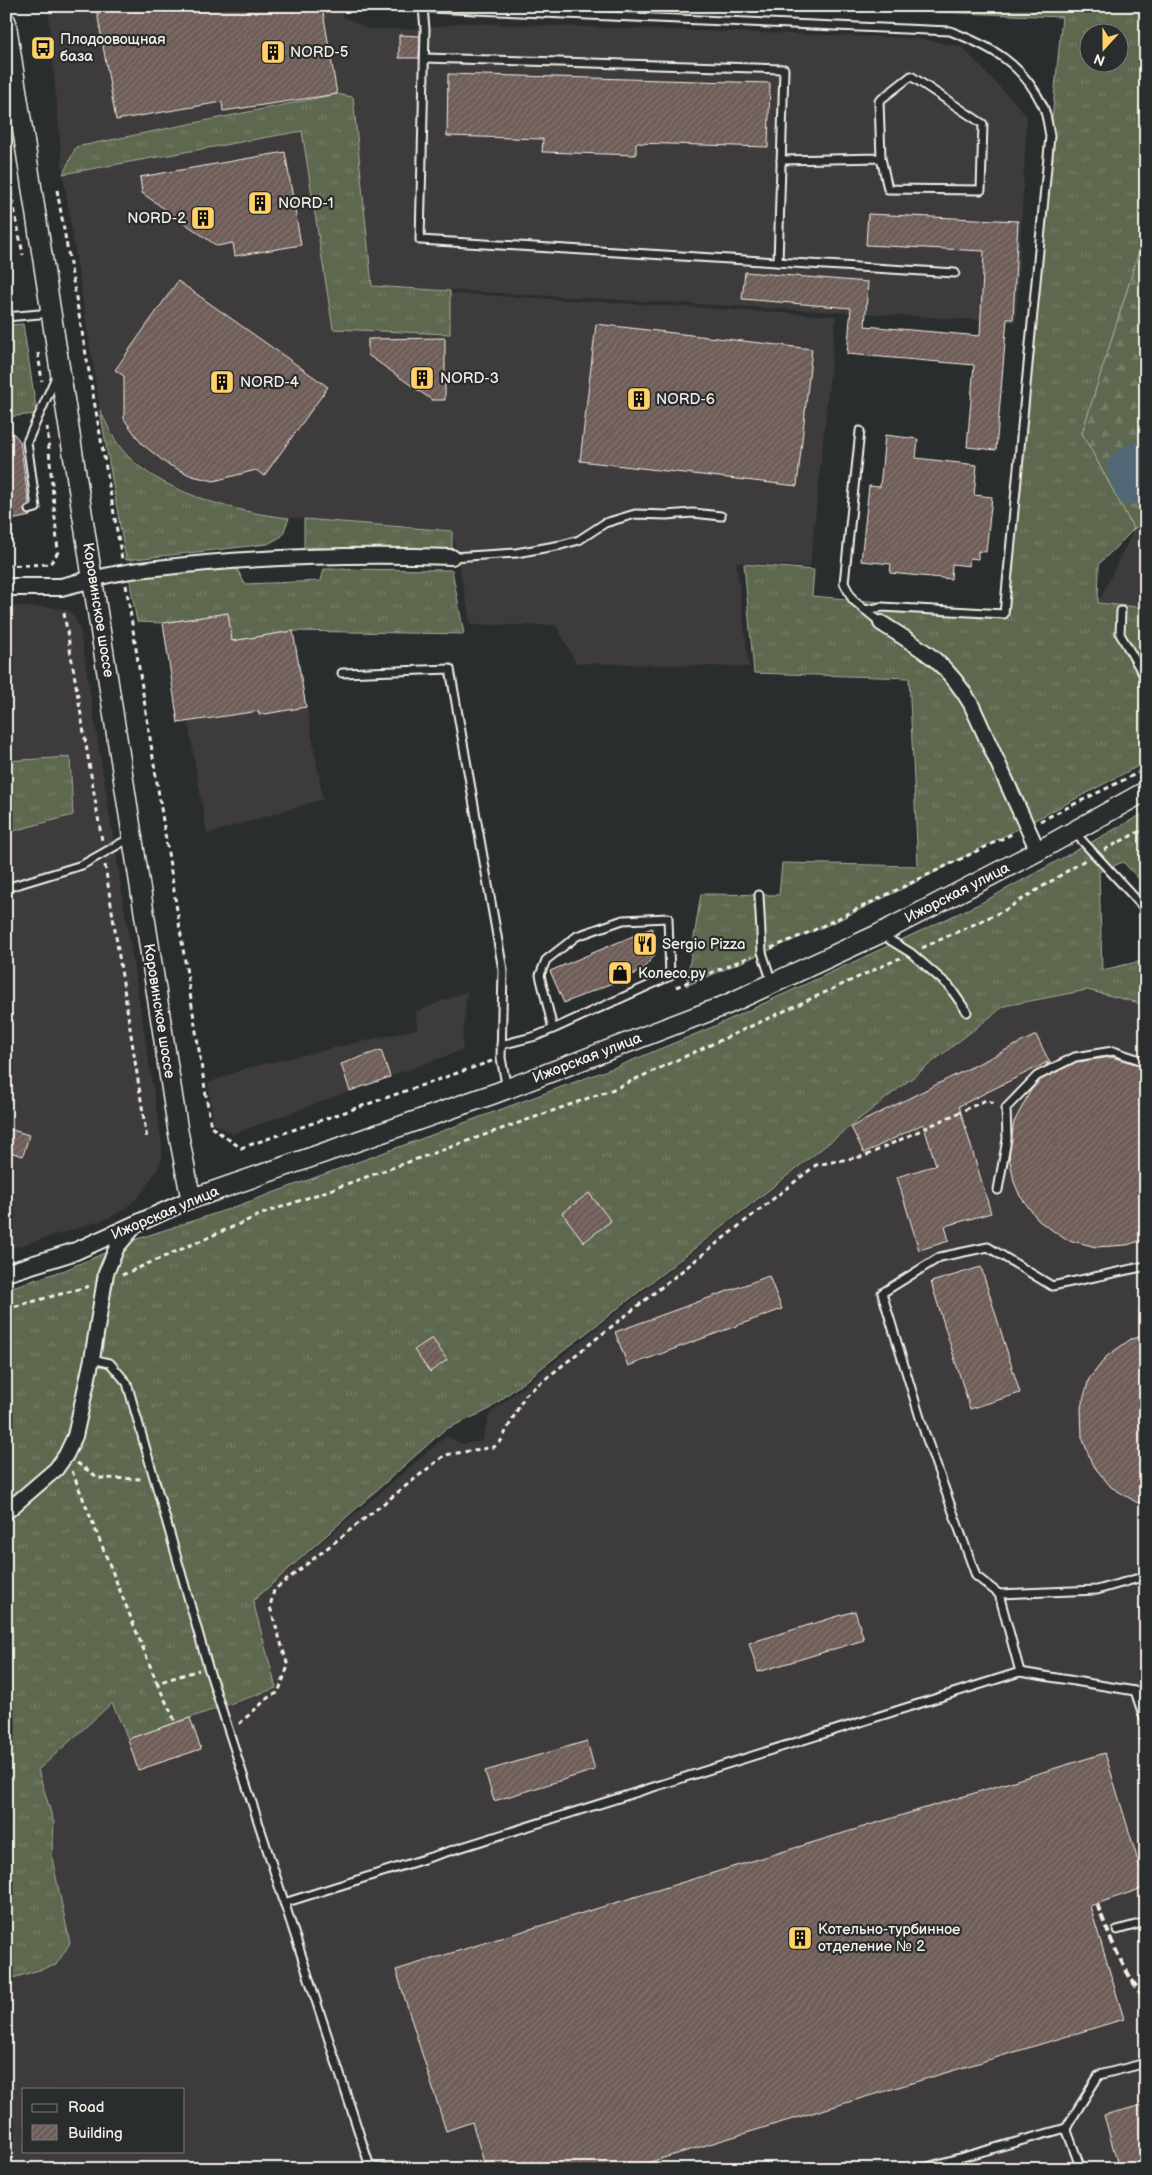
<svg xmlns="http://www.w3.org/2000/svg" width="1152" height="2175" viewBox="0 0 1152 2175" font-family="'Balsamiq Sans',sans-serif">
<defs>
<pattern id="grass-tufts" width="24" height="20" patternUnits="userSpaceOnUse" patternTransform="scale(1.25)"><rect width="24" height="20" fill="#5d6850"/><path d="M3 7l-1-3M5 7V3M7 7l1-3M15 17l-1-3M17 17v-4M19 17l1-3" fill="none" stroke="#757e69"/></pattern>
<pattern id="forest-firs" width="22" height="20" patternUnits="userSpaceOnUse" patternTransform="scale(1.25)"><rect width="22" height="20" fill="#5d6850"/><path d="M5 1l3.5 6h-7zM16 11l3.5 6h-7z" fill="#757e69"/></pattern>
<pattern id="building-hatch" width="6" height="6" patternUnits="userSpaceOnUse" patternTransform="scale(1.25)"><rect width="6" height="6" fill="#6e5c58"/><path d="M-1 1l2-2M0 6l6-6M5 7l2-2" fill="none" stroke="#837470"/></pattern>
</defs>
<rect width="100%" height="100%" fill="#2a2d2e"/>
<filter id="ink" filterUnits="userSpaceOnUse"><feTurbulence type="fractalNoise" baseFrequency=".02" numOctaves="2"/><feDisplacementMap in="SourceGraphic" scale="10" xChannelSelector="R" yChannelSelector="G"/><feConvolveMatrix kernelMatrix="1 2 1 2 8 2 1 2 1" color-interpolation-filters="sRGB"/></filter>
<g filter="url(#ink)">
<!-- built -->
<g fill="#3e3b3b" fill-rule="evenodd">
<polygon points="48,6 338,6 344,17 368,29 425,29 461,23 917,38 962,47 1027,116 1016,322 372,286 352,92 332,286 836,316 810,567 736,562 749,667 576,663 556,625 471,625 452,531 280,517 231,508 204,501 161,480 132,459 121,448 100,410 63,174"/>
<polygon points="1146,520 1146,608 1098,603 1134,529"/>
<polygon points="6,606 50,607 67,610 73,615 80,629 162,1144 162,1159 156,1172 140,1195 127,1207 113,1216 97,1222 6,1250"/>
<polygon points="228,613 232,641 293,631 323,799 207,834 188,722 178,723 163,623"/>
<path d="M 1087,990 L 1136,1002 L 1146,1007 L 1146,2169 L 6,2169 L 6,1980 L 56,1965 L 70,1943 L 52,1858 L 54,1823 L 38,1769 L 113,1703 L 128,1739 L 276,1688 L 253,1601 L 446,1436 L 462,1444 L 482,1441 L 490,1413 L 1004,1006 ZM 24,2089 L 184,2089 L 184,2151 L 24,2151 Z"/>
<polygon points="467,991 462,1050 233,1134 213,1123 208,1083 246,1068 417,1029 416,1012"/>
</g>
<!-- grass -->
<g fill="url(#grass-tufts)" stroke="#a8ac9c" fill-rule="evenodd">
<path d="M 786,6 L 1146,6 L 1146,230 L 1082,433 L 1134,529 L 1099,564 L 1098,603 L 1146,608 L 1146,762 L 918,881 L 837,921 L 686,986 L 701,894 L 779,895 L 782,863 L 918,866 L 909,678 L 754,673 L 744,564 L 814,570 L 812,596 L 1004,613 L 1062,17 ZM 1090,32 L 1120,32 L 1120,62 L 1090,62 Z"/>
<polygon points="337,94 353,97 372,286 450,291 450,334 333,329 302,131 63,174 76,147"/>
<polygon points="23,324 37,414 6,417 6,325"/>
<path d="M 100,410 C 106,423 112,435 120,447 C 153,491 237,513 289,518 L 282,536 L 268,544 L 126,560 Z"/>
<polygon points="304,519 452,531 452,553 304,547"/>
<polygon points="237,569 245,584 321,581 324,569 452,570 464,634 293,631 232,641 227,613 163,623 137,622 129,577"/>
<polygon points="70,757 73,815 6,833 6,761"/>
<polygon points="1146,812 1146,878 1138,878 1123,862 1099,872 1102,970 1146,960 1146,1007 1136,1002 1087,990 1004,1006 488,1410 444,1430 253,1601 276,1688 128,1739 112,1703 38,1770 54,1823 52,1858 70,1943 56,1965 6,1980 6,1289 65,1270 137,1239 226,1210 418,1140 621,1065 715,1026 981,903"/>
</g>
<!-- forest -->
<polygon fill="url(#forest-firs)" stroke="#a8ac9c" points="1146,230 1146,520 1134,529 1082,433"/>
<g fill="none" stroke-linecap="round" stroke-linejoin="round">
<!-- river -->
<polyline stroke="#516976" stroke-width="30" points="1130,490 1122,466 1146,453"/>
</g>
<!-- building -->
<g fill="url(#building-hatch)" stroke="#f4f1e8">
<polygon points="96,6 192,6 193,12 227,6 322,6 337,94 223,111 222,102 116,120"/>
<polygon points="399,35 420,36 419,58 399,58"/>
<polygon points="448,74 770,83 768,147 636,143 636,155 542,152 543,139 447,136"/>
<polygon points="285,152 301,245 235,256 233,243 217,246 142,193 140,177"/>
<polygon points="868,214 1018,221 1013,319 1007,319 996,450 967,447 974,365 847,354 851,308 742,299 745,272 868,282 865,326 980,336 984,251 866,245"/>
<polygon points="178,281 328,387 264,476 256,470 214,481 192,476 167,464 142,444 124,419 124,376 115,370"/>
<polygon points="596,324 812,349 797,486 580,461"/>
<polygon points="445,338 445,400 432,400 368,355 368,339"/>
<polygon points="6,425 20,441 29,505 25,507 24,511 30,516 6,521"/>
<polygon points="885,435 918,439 916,458 977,465 974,495 992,497 986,552 978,551 978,559 970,558 969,566 952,564 951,579 890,573 891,564 861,561 869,486 880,487"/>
<polygon points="228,613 232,641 293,631 306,707 259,715 259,711 178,723 163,623"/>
<polygon points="652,928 656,947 654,956 641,971 564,1003 550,971"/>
<polygon points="1036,1035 1050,1063 1046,1066 1048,1062 959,1106 991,1213 945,1226 949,1241 919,1250 897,1177 936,1165 923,1124 864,1153 851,1127"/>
<polygon points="381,1050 390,1077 350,1091 341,1064"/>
<polygon points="1111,1057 1146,1067 1146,1239 1127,1245 1096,1247 1065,1239 1039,1221 1020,1196 1014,1182 1009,1156 1014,1122 1031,1090 1040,1080 1077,1062"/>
<polygon points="6,1128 29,1135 23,1156 6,1151"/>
<polygon points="589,1193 611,1221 584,1242 562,1213"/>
<polygon points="981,1267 1020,1393 970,1409 931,1282"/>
<polygon points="769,1276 782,1309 628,1366 615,1332"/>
<polygon points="1146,1335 1146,1504 1136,1502 1111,1487 1092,1464 1082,1437 1081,1407 1089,1379 1107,1356 1131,1339"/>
<polygon points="432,1338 447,1360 430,1372 414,1350"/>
<polygon points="855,1611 864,1640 758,1672 749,1643"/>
<polygon points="190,1718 201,1749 138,1770 128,1739"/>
<polygon points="587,1741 595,1770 494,1801 485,1771"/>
<polygon points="1105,1753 1146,1887 1090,1906 1124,2019 627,2169 486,2169 472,2122 446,2131 396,1970"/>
<polygon points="1146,2104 1146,2169 1119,2169 1104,2115"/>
</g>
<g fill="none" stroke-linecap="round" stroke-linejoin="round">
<defs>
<g id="service">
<path d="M 384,6 L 950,31 C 992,47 1022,63 1043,106 C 1047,115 1048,126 1050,136 L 1004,614 L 882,607 L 865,610"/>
<polyline points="423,8 425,29 420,240 955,273"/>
<polyline points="425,58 784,69 778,262"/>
<polyline points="781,160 881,158 888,189 981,190 983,124 911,76 879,101 881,158"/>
<polyline points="6,317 51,313"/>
<polyline points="860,431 844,583 853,600 881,623"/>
<polyline points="29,510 36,508 27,442 56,377"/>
<polyline points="452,557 516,553 561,545 579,540 605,523 635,514 666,515 693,513 721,516"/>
<polyline points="1121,611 1120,634 1146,679"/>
<polyline points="342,673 450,669 503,970 501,1058 507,1089"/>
<polyline points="1075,833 1146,910"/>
<polyline points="6,888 82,865 130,838"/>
<polyline points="759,895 762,952 772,983"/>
<polyline points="882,935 911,953 949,986 967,1012"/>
<polyline points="501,1045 536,1036 553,1029 670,976 668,918 623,920 577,936 546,960 540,975 553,1029"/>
<polyline points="998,1190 1007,1139 1006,1108 1037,1076 1075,1057 1113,1051 1146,1062"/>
<polyline points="92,1359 110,1363 127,1383 208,1667 370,2167 363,2169"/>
<polyline points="999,1594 976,1576 925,1434 882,1293 940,1257 988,1247 1052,1286 1146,1266"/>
<polyline points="1020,1672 999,1594 1097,1590 1146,1576"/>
<polyline points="284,1903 1020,1672 1135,1691 1146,1724"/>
<polyline points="1117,1930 1146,1922"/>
<polyline points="370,2167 391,2169"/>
<polyline points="920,2169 1066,2128"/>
<polyline points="1081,2169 1066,2128 1099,2075 1146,2063"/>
</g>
<g id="minor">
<path d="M 93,579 C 130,569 168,567 206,563 C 288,556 370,554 452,557"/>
<path d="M 881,623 C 923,650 945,660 971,704 L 1038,851"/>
<polyline points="6,1512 56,1469 66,1455 75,1436 92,1359 106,1273 117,1247 135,1226"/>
</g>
<g id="tertiary">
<polyline points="6,587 61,587 93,579"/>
<polyline points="6,1273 76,1251 191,1199"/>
</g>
<polyline id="secondary" points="6,22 178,1131 191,1199 496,1093 726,1005 879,934 1038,851 1146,791"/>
</defs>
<!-- service casing -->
<use href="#service" stroke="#f4f1e8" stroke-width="11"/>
<!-- minor casing -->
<use href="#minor" stroke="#f4f1e8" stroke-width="18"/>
<!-- tertiary casing -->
<use href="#tertiary" stroke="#f4f1e8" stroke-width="20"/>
<!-- secondary casing -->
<use href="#secondary" stroke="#f4f1e8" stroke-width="22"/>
<!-- path -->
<g stroke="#f4f1e8" stroke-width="3" stroke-dasharray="5 4" stroke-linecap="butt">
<polyline points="6,165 23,255"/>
<polyline points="57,190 122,559"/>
<polyline points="6,223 17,222"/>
<polyline points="38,353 42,381"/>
<polyline points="6,566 50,564 58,552 47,427"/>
<polyline points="126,585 211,1127 241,1148 492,1061"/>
<polyline points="64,613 102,841"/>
<polyline points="1040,821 1146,769"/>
<polyline points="1104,850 1146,828"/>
<polyline points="105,865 147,1139"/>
<polyline points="771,948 810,932 1014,833"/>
<polyline points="922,948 1005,910 1085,860"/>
<polyline points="676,987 752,956"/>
<polyline points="122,1275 262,1214 614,1089 900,958"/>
<polyline points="6,1309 90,1286"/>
<polyline points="77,1463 99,1478 144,1479"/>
<polyline points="72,1471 157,1683 199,1670"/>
<polyline points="157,1683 176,1723"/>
<polyline points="239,1724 270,1696 278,1693 288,1666 270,1607 274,1590 445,1455 494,1447 501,1441 525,1395 816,1165 865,1156 986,1100 996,1104"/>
</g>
<!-- service -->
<use href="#service" stroke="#2a2d2e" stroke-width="7"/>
<!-- minor -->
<use href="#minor" stroke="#2a2d2e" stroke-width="14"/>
<!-- tertiary -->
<use href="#tertiary" stroke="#2a2d2e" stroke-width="16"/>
<!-- secondary -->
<use href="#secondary" stroke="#2a2d2e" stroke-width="19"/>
<!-- rail -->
<path stroke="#f4f1e8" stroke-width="4" stroke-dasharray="8 4" stroke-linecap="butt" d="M 1097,1904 C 1111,1941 1122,1968 1146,2001"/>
</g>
</g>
<!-- icons -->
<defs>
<symbol id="bus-square" viewBox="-11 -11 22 22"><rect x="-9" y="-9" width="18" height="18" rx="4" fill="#ffd166" stroke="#2a2d2e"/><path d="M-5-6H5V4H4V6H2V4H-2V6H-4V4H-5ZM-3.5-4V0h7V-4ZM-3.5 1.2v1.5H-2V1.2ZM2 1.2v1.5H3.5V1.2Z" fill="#111"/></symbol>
<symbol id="building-square" viewBox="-11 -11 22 22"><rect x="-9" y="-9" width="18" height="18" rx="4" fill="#ffd166" stroke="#2a2d2e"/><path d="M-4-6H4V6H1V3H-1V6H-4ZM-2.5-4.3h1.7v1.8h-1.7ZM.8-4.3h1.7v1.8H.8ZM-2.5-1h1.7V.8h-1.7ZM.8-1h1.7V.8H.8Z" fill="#111"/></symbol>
<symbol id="restaurant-square" viewBox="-11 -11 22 22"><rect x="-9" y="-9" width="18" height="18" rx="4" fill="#ffd166" stroke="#2a2d2e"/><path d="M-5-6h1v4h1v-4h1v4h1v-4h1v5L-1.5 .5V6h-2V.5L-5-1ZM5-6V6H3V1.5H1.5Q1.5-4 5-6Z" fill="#111"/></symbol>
<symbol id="shop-square" viewBox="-11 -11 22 22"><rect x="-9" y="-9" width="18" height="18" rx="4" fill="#ffd166" stroke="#2a2d2e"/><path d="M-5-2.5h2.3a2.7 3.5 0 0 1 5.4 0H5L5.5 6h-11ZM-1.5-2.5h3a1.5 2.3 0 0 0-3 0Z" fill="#111"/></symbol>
</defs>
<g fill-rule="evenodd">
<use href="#bus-square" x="29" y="34" width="28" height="28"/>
<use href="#building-square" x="259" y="38" width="28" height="28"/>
<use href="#building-square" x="246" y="189" width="28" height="28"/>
<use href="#building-square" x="189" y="204" width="28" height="28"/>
<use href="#building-square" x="408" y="364" width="28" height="28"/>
<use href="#building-square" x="208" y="368" width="28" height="28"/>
<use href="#building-square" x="625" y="385" width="28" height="28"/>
<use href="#restaurant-square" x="631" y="930" width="28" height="28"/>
<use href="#shop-square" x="606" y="959" width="28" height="28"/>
<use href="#building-square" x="786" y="1924" width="28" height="28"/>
</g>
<g text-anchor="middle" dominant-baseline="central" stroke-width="4.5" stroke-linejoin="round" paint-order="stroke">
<!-- poi labels -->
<g font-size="15" fill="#f4f1e8" stroke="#2a2d2e" text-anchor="start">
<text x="60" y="39">Плодоовощная<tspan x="60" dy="17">база</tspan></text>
<text x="290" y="52">NORD-5</text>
<text x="278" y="203">NORD-1</text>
<text x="186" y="218" text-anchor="end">NORD-2</text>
<text x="440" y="378">NORD-3</text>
<text x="240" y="382">NORD-4</text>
<text x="656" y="399">NORD-6</text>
<text x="662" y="944">Sergio Pizza</text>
<text x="638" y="973">Колесо.ру</text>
<text x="818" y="1929">Котельно-турбинное<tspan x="818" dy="17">отделение № 2</tspan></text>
</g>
<!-- street labels -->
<g font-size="15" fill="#f4f1e8" stroke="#2a2d2e">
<text transform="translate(98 610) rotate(81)">Коровинское шоссе</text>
<text transform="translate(957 893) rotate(-27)">Ижорская улица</text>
<text transform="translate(159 1011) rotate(81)">Коровинское шоссе</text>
<text transform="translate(587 1058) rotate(-21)">Ижорская улица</text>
<text transform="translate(165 1213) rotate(-23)">Ижорская улица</text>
</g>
</g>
<!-- margin -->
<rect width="1152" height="2175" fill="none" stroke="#2a2d2e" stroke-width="25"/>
<rect x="12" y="12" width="1127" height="2150" fill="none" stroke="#f4f1e8" stroke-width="2" filter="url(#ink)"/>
<!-- legend -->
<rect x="22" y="2088" width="162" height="65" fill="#2a2d2e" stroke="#7b7b78"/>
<rect x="32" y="2104" width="25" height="8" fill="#2a2d2e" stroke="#7b7b78"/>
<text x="68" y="2112" font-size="15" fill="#f4f1e8">Road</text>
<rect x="32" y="2125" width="25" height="15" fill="url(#building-hatch)" stroke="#7b7b78"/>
<text x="68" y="2138" font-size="15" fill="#f4f1e8">Building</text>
<!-- north arrow -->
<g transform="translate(1104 48) rotate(201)"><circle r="24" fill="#2a2d2e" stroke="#7b7b78"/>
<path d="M0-4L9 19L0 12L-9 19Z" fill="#ffd166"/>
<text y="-8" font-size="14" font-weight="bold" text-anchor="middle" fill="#f4f1e8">N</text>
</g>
</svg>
